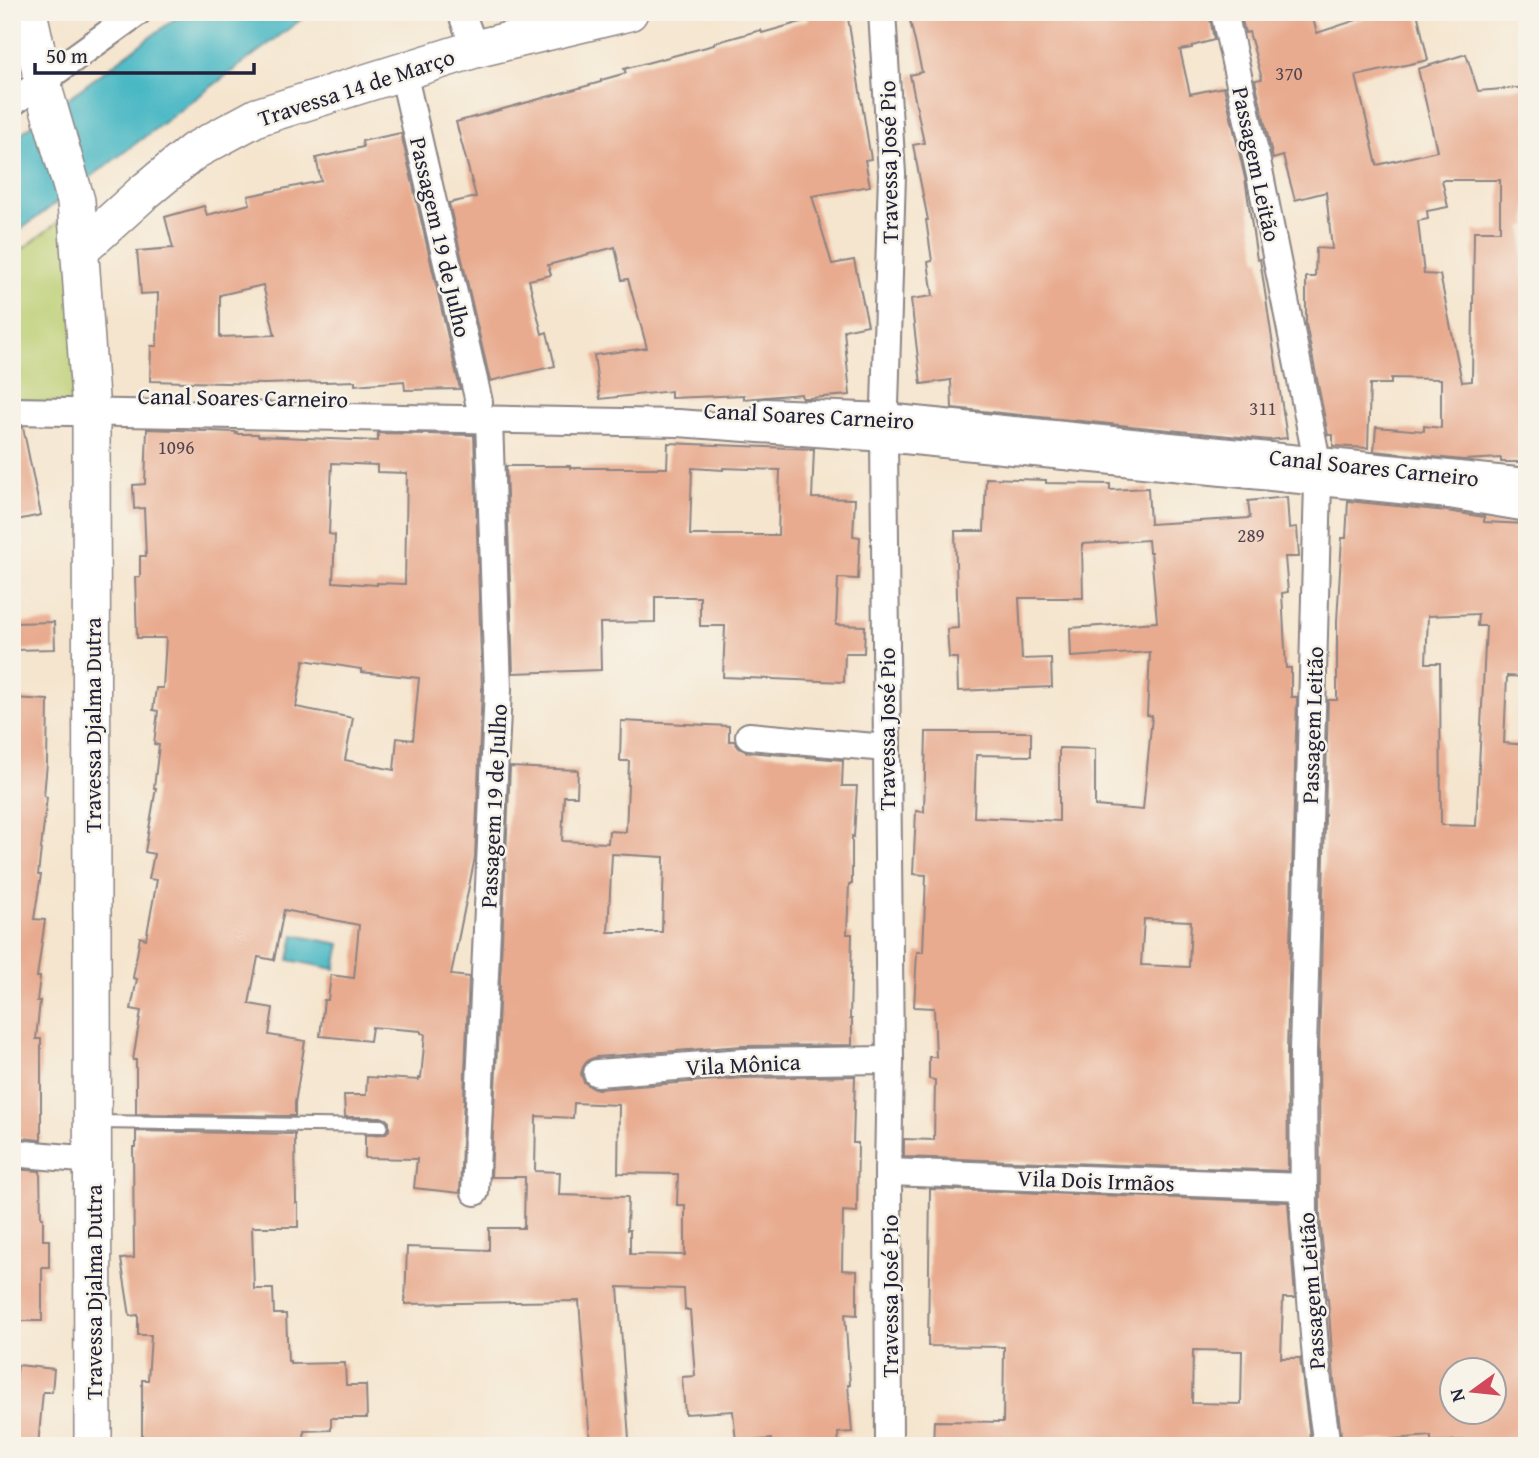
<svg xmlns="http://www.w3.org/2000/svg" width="1539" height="1458" viewBox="0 0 1539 1458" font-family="'Gentium Book Plus',serif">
<rect width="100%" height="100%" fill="#f7f3e8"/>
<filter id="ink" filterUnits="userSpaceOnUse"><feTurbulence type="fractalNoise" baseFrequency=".0143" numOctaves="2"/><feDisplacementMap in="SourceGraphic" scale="14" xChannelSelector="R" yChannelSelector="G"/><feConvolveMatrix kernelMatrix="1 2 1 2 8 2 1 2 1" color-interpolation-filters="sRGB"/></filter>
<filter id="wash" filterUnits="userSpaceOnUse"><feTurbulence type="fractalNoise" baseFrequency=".00686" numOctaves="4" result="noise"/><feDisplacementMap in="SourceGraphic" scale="28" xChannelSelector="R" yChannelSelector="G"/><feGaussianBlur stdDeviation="1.57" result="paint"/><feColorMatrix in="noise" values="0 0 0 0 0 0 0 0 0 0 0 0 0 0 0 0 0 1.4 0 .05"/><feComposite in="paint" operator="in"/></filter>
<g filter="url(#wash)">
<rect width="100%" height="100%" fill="#f5e5ce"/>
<!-- green -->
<polygon fill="#bbce72" stroke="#6e7856" stroke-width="2" points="74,210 96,415 12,409 12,257"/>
<!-- water -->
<g fill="#4ab8c4" stroke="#366d80" stroke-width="2">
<polygon points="184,12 311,12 12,236 12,140"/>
<polygon points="294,935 340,944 335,969 289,960"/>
</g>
<g id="blocks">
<!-- building -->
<g fill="#e8ab8f" fill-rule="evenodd">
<polygon points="821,12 847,12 871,159 865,160 870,186 812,196 832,264 854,260 868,325 844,330 850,395 809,398 802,398 801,394 744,399 744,395 671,398 671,391 600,399 594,355 647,348 628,279 622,280 615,247 548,265 551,275 529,280 542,334 547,332 555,366 490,381 449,203 476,197 456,122 601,82 601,80 626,73 624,69 714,45 714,43 761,30 762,33 808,20 807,15"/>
<polygon points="908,12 1209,12 1214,40 1192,46 1192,48 1180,50 1190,94 1224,87 1245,178 1257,260 1260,259 1287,438 1269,440 952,408 951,380 921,384 911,299 933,296 928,262 932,261 926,220 928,220 913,145 924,143 910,75 922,72"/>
<path d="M 1240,12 L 1311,12 L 1317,33 L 1366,17 L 1364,12 L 1417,12 L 1428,60 L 1356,76 L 1377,165 L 1437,151 L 1418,69 L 1466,54 L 1478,91 L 1527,87 L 1527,226 L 1523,226 L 1522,275 L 1527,275 L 1527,462 L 1501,462 L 1501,458 L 1463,460 L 1374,451 L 1376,427 L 1424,431 L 1424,426 L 1441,428 L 1441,379 L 1391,378 L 1391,384 L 1370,384 L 1368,448 L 1333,446 L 1333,435 L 1328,435 L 1306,324 L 1306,277 L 1315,277 L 1316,248 L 1332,249 L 1326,192 L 1295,200 L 1283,156 L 1273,159 L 1255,80 L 1262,79 L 1249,32 L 1245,33 ZM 1442,180 L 1500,180 L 1500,231 L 1474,231 L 1472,381 L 1462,382 L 1440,275 L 1424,274 L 1418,221 L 1428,219 L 1427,211 L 1448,207 Z"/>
<path d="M 401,133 L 460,389 L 405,390 L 404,381 L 355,385 L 355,381 L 264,384 L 150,381 L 151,346 L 157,346 L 158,293 L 141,294 L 137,251 L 173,248 L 165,217 L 204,206 L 207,215 L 250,204 L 248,196 L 321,181 L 316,158 L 363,147 L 362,141 ZM 263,285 L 275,335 L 220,337 L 220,295 Z"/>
<polygon points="23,427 41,515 12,521 12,428"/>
<path d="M 147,429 L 237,432 L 236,434 L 258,434 L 258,436 L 378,441 L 378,433 L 474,435 L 482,689 L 475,857 L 451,975 L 469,977 L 460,1193 L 414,1188 L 417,1159 L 365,1158 L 365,1135 L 385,1134 L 389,1130 L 389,1122 L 386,1119 L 381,1117 L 345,1117 L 344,1095 L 366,1095 L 367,1077 L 419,1080 L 419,1078 L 421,1078 L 425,1034 L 421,1033 L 421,1031 L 372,1027 L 370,1041 L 320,1036 L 324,1000 L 328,1000 L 331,975 L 354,978 L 359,925 L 284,910 L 274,960 L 258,957 L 249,1004 L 273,1008 L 269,1035 L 305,1041 L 295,1103 L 295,1116 L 136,1114 L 136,1060 L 133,1060 L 141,1011 L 131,1009 L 137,979 L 133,978 L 140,937 L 146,939 L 157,880 L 149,879 L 154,854 L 145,852 L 156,788 L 154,788 L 159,745 L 154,744 L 158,711 L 153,710 L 156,688 L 163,688 L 166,638 L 137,638 L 135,577 L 140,577 L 140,556 L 146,556 L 144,508 L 134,509 L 133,485 L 145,484 ZM 332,463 L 377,465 L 377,472 L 407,473 L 405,584 L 377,583 L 377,585 L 333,582 L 335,535 L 329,534 ZM 304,660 L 361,669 L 361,672 L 419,678 L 413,740 L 397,738 L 394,770 L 345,760 L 353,718 L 296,707 Z"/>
<path d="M 668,443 L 814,449 L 812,498 L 855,499 L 853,536 L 860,537 L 858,579 L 838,578 L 836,625 L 865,626 L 864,653 L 845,653 L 844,682 L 723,677 L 725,626 L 700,626 L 700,597 L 655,597 L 655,622 L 600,623 L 601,670 L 513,673 L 506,466 L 570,466 L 570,468 L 667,468 ZM 692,468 L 723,470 L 723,468 L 780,470 L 778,535 L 690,535 Z"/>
<path d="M 986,478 L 1046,480 L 1046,483 L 1110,484 L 1110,490 L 1148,488 L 1150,524 L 1250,518 L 1248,501 L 1287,497 L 1289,528 L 1297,527 L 1299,557 L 1285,557 L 1288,592 L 1282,593 L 1286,668 L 1291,668 L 1291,697 L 1297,697 L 1287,1051 L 1288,1171 L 904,1157 L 904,1139 L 934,1140 L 935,1080 L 929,1079 L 929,1057 L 936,1057 L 934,1008 L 914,1007 L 917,952 L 923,952 L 926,875 L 913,874 L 916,811 L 924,812 L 926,732 L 1031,732 L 1031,756 L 976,755 L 974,817 L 1059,821 L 1059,748 L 1095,749 L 1095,806 L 1143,810 L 1152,716 L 1147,715 L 1150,652 L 1071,657 L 1070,628 L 1157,622 L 1151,552 L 1149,552 L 1148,540 L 1082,544 L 1083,598 L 1019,598 L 1022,659 L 1051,658 L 1052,687 L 958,691 L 957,658 L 949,658 L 947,629 L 958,628 L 955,531 L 984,531 ZM 1144,919 L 1191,921 L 1189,967 L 1141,965 Z"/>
<path d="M 1348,501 L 1447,511 L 1484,517 L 1484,522 L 1527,524 L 1527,677 L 1507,676 L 1504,743 L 1527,745 L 1527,1384 L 1524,1384 L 1523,1446 L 1485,1445 L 1485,1439 L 1431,1442 L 1431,1436 L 1342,1443 L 1334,1380 L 1328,1299 L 1327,1299 L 1320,1216 L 1319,1051 L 1328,700 L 1337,700 L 1337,621 L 1342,538 L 1346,538 ZM 1478,614 L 1477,626 L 1486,626 L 1476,826 L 1441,825 L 1440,663 L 1426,663 L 1428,616 ZM 1452,1370 L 1494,1370 L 1494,1412 L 1452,1412 Z"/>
<polygon points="54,622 55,649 12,650 12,623"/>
<polygon points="12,698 48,700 47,763 44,796 47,797 38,875 41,875 34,919 45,920 37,977 40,977 37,1001 40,1001 36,1039 41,1039 41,1140 12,1137"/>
<path d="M 621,721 L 729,726 L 729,741 L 734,741 L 739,748 L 747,752 L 843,760 L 842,786 L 857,786 L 854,837 L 852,836 L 852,884 L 849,884 L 847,934 L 852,934 L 850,1019 L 852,1019 L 852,1045 L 742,1046 L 596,1057 L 588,1060 L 583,1067 L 581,1074 L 584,1082 L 591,1087 L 598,1089 L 744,1078 L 855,1076 L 853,1143 L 858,1143 L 857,1212 L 843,1211 L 842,1270 L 857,1271 L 857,1315 L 845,1314 L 850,1385 L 848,1385 L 852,1432 L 838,1433 L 839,1446 L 772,1446 L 771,1439 L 736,1442 L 733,1411 L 685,1414 L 682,1377 L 695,1376 L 690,1310 L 685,1310 L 684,1289 L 618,1287 L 629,1439 L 590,1442 L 579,1301 L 405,1304 L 407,1247 L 489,1250 L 489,1228 L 524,1228 L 525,1177 L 491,1177 L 510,767 L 578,770 L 577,796 L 564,796 L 562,841 L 608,843 L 609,831 L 626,832 L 629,761 L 620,761 ZM 612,854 L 664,857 L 662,932 L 608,932 ZM 574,1103 L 619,1105 L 618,1173 L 678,1174 L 677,1205 L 685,1205 L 685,1255 L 630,1254 L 630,1230 L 627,1230 L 628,1197 L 559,1195 L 560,1172 L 535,1171 L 536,1116 L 573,1118 Z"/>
<polygon points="136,1131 295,1134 296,1203 298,1203 298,1227 252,1227 254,1289 273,1289 274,1314 286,1314 288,1361 290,1361 290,1364 345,1363 346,1385 366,1385 367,1418 331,1418 331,1430 304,1431 305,1446 171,1446 171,1443 142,1444 142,1380 148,1380 151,1335 138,1335 138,1315 130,1316 121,1259 134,1258 133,1147 136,1147"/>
<polygon points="12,1169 40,1171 41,1218 43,1218 43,1240 49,1240 49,1267 42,1267 42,1321 12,1321"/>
<path d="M 930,1189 L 1288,1202 L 1295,1298 L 1283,1298 L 1281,1358 L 1300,1358 L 1311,1446 L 933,1446 L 934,1421 L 1003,1422 L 1004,1347 L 928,1346 ZM 1193,1350 L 1242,1351 L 1241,1404 L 1192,1403 Z"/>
<polygon points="18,1365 54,1369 52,1392 43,1392 38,1446 12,1446 12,1408"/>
</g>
</g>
</g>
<g filter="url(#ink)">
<use href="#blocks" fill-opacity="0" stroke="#8c8484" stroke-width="2"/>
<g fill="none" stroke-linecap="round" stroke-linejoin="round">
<defs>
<polyline id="lane" points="96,1122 381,1126"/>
<g id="street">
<polyline points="461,12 475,49"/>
<polyline points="882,12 892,174 884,438 890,1060 888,1172 889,1446"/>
<polyline points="1224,12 1260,175 1317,461 1318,483 1303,1051 1304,1217 1318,1382 1327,1446"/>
<polyline points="403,72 479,402"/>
<polyline points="12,103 138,12"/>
<polyline points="12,411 678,423 884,438 1449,495 1527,508"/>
<polyline points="765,412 886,417 1527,482"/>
<polyline points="749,736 886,748"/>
<polyline points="597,1073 743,1062 890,1060"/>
<polyline points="12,1153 92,1160"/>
<polyline points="888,1172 1304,1187"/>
<polyline points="475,1192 498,689 489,420"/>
</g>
<g id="secondary">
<polyline points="28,12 43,81 44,91 76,201 91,412 93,1446"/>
<polyline points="80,250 143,193 194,151 257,117 475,49 629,12"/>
</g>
</defs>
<!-- lane casing -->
<use href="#lane" stroke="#8c8484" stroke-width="16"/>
<!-- street casing -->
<use href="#street" stroke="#8c8484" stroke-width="30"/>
<!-- secondary casing -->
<use href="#secondary" stroke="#8c8484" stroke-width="40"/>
<!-- lane -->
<use href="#lane" stroke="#fff" stroke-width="12"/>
<!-- street -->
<use href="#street" stroke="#fff" stroke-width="26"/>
<!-- secondary -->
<use href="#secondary" stroke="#fff" stroke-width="37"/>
</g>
</g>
<g text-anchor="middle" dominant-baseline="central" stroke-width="5" stroke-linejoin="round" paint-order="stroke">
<!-- number labels -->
<g font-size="19" fill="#544450">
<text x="1289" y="73">370</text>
<text x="1263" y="408">311</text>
<text x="176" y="447">1096</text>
<text x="1251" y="535">289</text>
</g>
<!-- street labels -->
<g font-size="23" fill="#22223b" stroke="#f7f3e8">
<text transform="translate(356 87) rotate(-18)">Travessa 14 de Março</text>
<text transform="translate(888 162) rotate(-91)">Travessa José Pio</text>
<text transform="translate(1257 164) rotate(78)">Passagem Leitão</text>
<text transform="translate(441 237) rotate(77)">Passagem 19 de Julho</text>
<text transform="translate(243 397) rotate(1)">Canal Soares Carneiro</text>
<text transform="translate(809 415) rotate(3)">Canal Soares Carneiro</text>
<text transform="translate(1374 467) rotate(6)">Canal Soares Carneiro</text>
<text transform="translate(92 725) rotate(-90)">Travessa Djalma Dutra</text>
<text transform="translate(1312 725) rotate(-88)">Passagem Leitão</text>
<text transform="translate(886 729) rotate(-90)">Travessa José Pio</text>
<text transform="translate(493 806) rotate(-87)">Passagem 19 de Julho</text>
<text transform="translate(743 1064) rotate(-3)">Vila Mônica</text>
<text transform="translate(1096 1180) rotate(2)">Vila Dois Irmãos</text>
<text transform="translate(1311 1291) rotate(-94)">Passagem Leitão</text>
<text transform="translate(93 1292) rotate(-90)">Travessa Djalma Dutra</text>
<text transform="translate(889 1296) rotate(-90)">Travessa José Pio</text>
</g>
</g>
<!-- margin -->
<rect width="1539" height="1458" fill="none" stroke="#f7f3e8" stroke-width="42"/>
<!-- north arrow -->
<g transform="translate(1473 1391) rotate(255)"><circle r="33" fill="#f7f3e8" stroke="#a29fa3" stroke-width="2"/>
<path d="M0-5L12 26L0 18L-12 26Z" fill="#d1495b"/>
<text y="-10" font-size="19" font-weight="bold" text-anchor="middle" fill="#22223b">N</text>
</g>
<!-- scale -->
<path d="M35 63v10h219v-10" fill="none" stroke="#22223b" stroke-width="3.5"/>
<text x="46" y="63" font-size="21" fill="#22223b" stroke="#f7f3e8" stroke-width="5" paint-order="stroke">50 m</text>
</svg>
